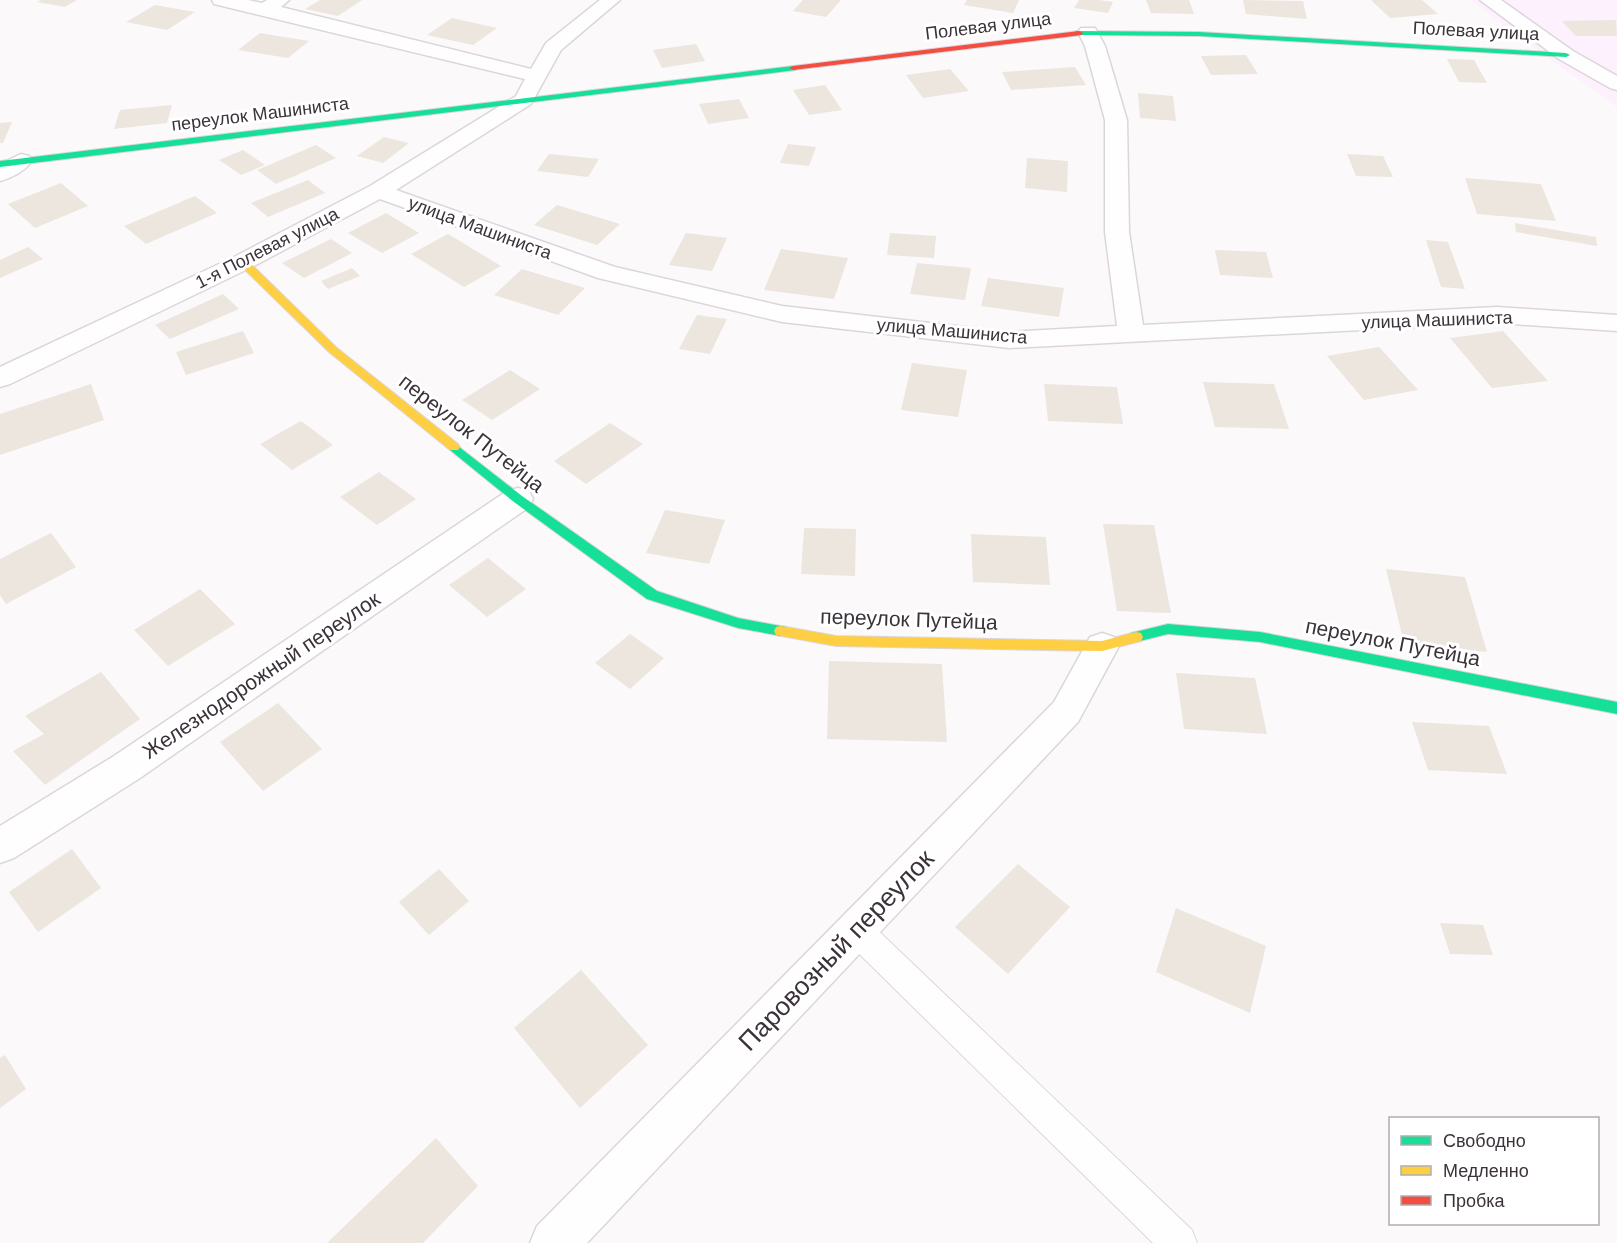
<svg xmlns="http://www.w3.org/2000/svg" width="1617" height="1243" viewBox="0 0 1617 1243" font-family="Helvetica,sans-serif">
<rect width="100%" height="100%" fill="#fcf9fb"/>
<!-- built -->
<polygon fill="#fcf1fc" points="1470,0 1617,0 1617,107 1515,34"/>
<!-- building -->
<g fill="#ece6df">
<polygon points="41,0 77,0 65,7 37,2"/>
<polygon points="320,0 362,0 338,16 305,9"/>
<polygon points="803,0 841,0 826,17 793,11"/>
<polygon points="967,0 1019,0 1013,13 964,5"/>
<polygon points="1079,0 1099,0 1113,2 1108,13 1074,8"/>
<polygon points="1146,0 1189,0 1194,14 1151,13"/>
<polygon points="1243,0 1303,1 1307,19 1246,14"/>
<polygon points="1371,0 1422,0 1438,14 1390,18"/>
<polygon points="155,5 195,12 167,30 126,22"/>
<polygon points="452,18 497,28 473,45 427,35"/>
<polygon points="1616,20 1617,36 1576,36 1562,21"/>
<polygon points="260,33 309,41 288,58 238,50"/>
<polygon points="696,44 705,61 662,68 653,50"/>
<polygon points="1246,55 1258,74 1211,75 1201,56"/>
<polygon points="1447,59 1474,60 1487,83 1459,82"/>
<polygon points="1075,67 1086,85 1011,90 1002,72"/>
<polygon points="950,69 969,91 923,98 906,75"/>
<polygon points="825,85 842,110 809,115 793,90"/>
<polygon points="1138,93 1173,96 1176,121 1140,118"/>
<polygon points="739,99 749,118 708,124 699,104"/>
<polygon points="172,105 167,123 114,129 120,110"/>
<polygon points="12,122 3,143 0,143 0,123"/>
<polygon points="384,137 409,143 383,163 357,156"/>
<polygon points="788,144 816,147 809,166 780,163"/>
<polygon points="316,145 336,158 276,184 257,170"/>
<polygon points="243,150 265,165 241,175 219,160"/>
<polygon points="549,154 599,159 588,177 537,171"/>
<polygon points="1347,154 1383,156 1393,177 1356,176"/>
<polygon points="1027,158 1068,161 1067,192 1025,188"/>
<polygon points="1465,178 1541,184 1556,221 1477,214"/>
<polygon points="308,180 325,193 268,217 251,203"/>
<polygon points="61,183 88,206 35,228 8,204"/>
<polygon points="195,196 217,213 146,244 124,226"/>
<polygon points="557,205 620,224 597,245 534,225"/>
<polygon points="386,213 419,233 382,253 348,233"/>
<polygon points="1515,223 1596,237 1597,246 1516,232"/>
<polygon points="686,233 727,238 712,271 669,265"/>
<polygon points="890,233 936,236 934,258 887,255"/>
<polygon points="448,234 501,266 464,287 411,254"/>
<polygon points="331,239 352,253 304,278 282,263"/>
<polygon points="1426,240 1448,242 1465,289 1441,287"/>
<polygon points="28,247 43,259 0,278 0,260"/>
<polygon points="781,249 848,258 834,299 764,290"/>
<polygon points="1215,250 1266,252 1273,278 1220,275"/>
<polygon points="917,263 971,268 965,300 910,294"/>
<polygon points="352,268 360,276 328,289 321,281"/>
<polygon points="522,269 585,288 558,315 494,295"/>
<polygon points="988,278 1064,288 1059,317 981,306"/>
<polygon points="223,294 239,309 170,339 155,325"/>
<polygon points="697,315 727,319 710,354 679,349"/>
<polygon points="243,331 254,353 186,375 176,352"/>
<polygon points="1503,331 1548,381 1492,388 1450,338"/>
<polygon points="1379,347 1418,390 1364,400 1327,356"/>
<polygon points="912,363 967,370 958,417 901,410"/>
<polygon points="510,370 540,389 492,420 462,400"/>
<polygon points="1203,382 1274,384 1289,429 1215,427"/>
<polygon points="91,384 104,420 0,455 0,414"/>
<polygon points="1044,384 1117,387 1123,424 1048,421"/>
<polygon points="301,421 333,445 292,470 260,444"/>
<polygon points="610,423 643,444 586,484 554,461"/>
<polygon points="379,472 416,499 377,525 340,497"/>
<polygon points="665,510 725,520 709,564 646,553"/>
<polygon points="1103,524 1154,525 1171,613 1117,611"/>
<polygon points="804,528 856,529 855,576 801,574"/>
<polygon points="51,533 76,567 6,604 0,595 0,559"/>
<polygon points="971,534 1046,537 1050,585 973,582"/>
<polygon points="488,558 526,589 487,617 449,585"/>
<polygon points="1386,569 1465,577 1487,652 1404,643"/>
<polygon points="200,589 235,624 168,666 134,630"/>
<polygon points="630,634 664,658 630,689 595,663"/>
<polygon points="829,661 942,664 947,742 827,739"/>
<polygon points="101,672 140,719 45,785 13,751 44,734 25,716"/>
<polygon points="1176,673 1255,678 1267,734 1184,729"/>
<polygon points="278,703 322,749 263,791 220,742"/>
<polygon points="1412,722 1489,726 1507,774 1428,770"/>
<polygon points="72,849 101,888 38,932 9,892"/>
<polygon points="1018,864 1070,907 1008,974 955,927"/>
<polygon points="439,869 469,901 429,935 399,902"/>
<polygon points="1176,908 1266,946 1250,1013 1156,972"/>
<polygon points="1440,923 1483,925 1493,955 1450,954"/>
<polygon points="581,970 648,1045 580,1108 514,1028"/>
<polygon points="5,1055 26,1089 0,1108 0,1058"/>
<polygon points="436,1138 478,1186 423,1243 327,1243"/>
</g>
<g fill="none" stroke-linecap="round" stroke-linejoin="round">
<defs>
<polygon id="lane" points="856,915 867,920 1192,1230 1197,1243 1153,1243 845,940 840,930 845,920"/>
<g id="street">
<polygon points="212,0 248,0 262,3 267,0 289,0 281,7 531,69 546,43 600,0 620,0 561,50 531,104 396,190 615,267 782,306 1009,332 1117,326 1105,232 1105,120 1085,46 1078,32 1081,28 1095,28 1105,46 1127,120 1129,232 1143,325 1497,307 1617,315 1617,331 1497,323 1009,348 782,322 598,278 380,199 252,267 10,384 0,387 0,367 234,257 370,186 516,96 525,79 214,4"/>
<polygon points="1480,0 1501,0 1573,51 1617,76 1617,90 1610,88 1559,59"/>
<path d="M 21,154 L 29,156 L 32,161 C 25,171 11,178 0,181 L 0,164 Z"/>
<polygon points="518,488 529,491 533,499 529,507 140,778 14,858 0,863 0,826 114,756 507,491"/>
<polygon points="1102,633 1114,637 1119,646 1078,722 587,1243 530,1243 537,1226 1054,702 1090,637"/>
</g>
<g id="fast">
<polygon points="1076,31 1199,32 1566,53 1570,55 1566,57 1199,36 1079,35 1075,33"/>
<polygon points="793,66 797,68 796,70 0,167 0,161"/>
<polygon points="454,443 522,496 657,591 738,618 786,627 788,631 786,635 781,636 738,628 647,599 514,502 450,450 448,447 450,444"/>
<polygon points="1168,624 1260,632 1617,702 1617,714 1260,642 1168,634 1136,642 1131,641 1129,637 1131,633"/>
</g>
<g id="slow">
<polygon points="243,259 247,260 337,348 458,444 460,447 458,450 450,450 329,352 239,264 238,262"/>
<polygon points="781,626 836,636 1102,641 1136,632 1141,633 1143,637 1141,641 1102,651 836,646 776,635 774,631 776,627"/>
</g>
<polygon id="jam" points="1079,31 1083,33 1082,35 793,70 789,68 793,66"/>
</defs>
<!-- lane casing -->
<use href="#lane" stroke="#dcd6db" stroke-width="2"/>
<!-- street casing -->
<use href="#street" stroke="#dcd6db" stroke-width="3"/>
<!-- fast casing -->
<use href="#fast" stroke="#dcd6db" stroke-width="2"/>
<!-- slow casing -->
<use href="#slow" stroke="#dcd6db" stroke-width="2"/>
<!-- jam casing -->
<use href="#jam" stroke="#dcd6db" stroke-width="2"/>
<!-- lane -->
<use href="#lane" fill="#fffefe" fill-rule="evenodd"/>
<!-- street -->
<use href="#street" fill="#fffefe" fill-rule="evenodd"/>
<!-- fast -->
<use href="#fast" fill="#16e098" fill-rule="evenodd"/>
<!-- slow -->
<use href="#slow" fill="#ffcf43" fill-rule="evenodd"/>
<!-- jam -->
<use href="#jam" fill="#f24e42" fill-rule="evenodd"/>
</g>
<g text-anchor="middle" dominant-baseline="central" stroke-width="6" stroke-linejoin="round" paint-order="stroke">
<!-- far-street labels -->
<g font-size="18" fill="#3b323a" stroke="#fff">
<text transform="translate(988 26) rotate(-7)">Полевая улица</text>
<text transform="translate(1476 31) rotate(3)">Полевая улица</text>
<text transform="translate(260 114) rotate(-7)">переулок Машиниста</text>
<text transform="translate(480 228) rotate(20)">улица Машиниста</text>
<text transform="translate(267 248) rotate(-27)">1-я Полевая улица</text>
<text transform="translate(1437 320) rotate(-2)">улица Машиниста</text>
<text transform="translate(952 331) rotate(5)">улица Машиниста</text>
</g>
<!-- street labels -->
<g font-size="21" fill="#3b323a" stroke="#fff">
<text transform="translate(472 433) rotate(38)">переулок Путейца</text>
<text transform="translate(909 619) rotate(2)">переулок Путейца</text>
<text transform="translate(1393 642) rotate(11)">переулок Путейца</text>
<text transform="translate(261 675) rotate(-34)">Железнодорожный переулок</text>
</g>
<!-- near-street labels -->
<g font-size="26" fill="#3b323a" stroke="#fff">
<text transform="translate(836 950) rotate(-46)">Паровозный переулок</text>
</g>
</g>
<!-- legend -->
<rect x="1389" y="1117" width="210" height="108" fill="#ffffff" stroke="#b1adb0" stroke-width="1.5"/>
<rect x="1401" y="1136" width="30" height="9" fill="#16e098" stroke="#b1adb0" stroke-width="1.5"/>
<text x="1443" y="1147" font-size="18" fill="#3b323a">Свободно</text>
<rect x="1401" y="1166" width="30" height="9" fill="#ffcf43" stroke="#b1adb0" stroke-width="1.5"/>
<text x="1443" y="1177" font-size="18" fill="#3b323a">Медленно</text>
<rect x="1401" y="1196" width="30" height="9" fill="#f24e42" stroke="#b1adb0" stroke-width="1.5"/>
<text x="1443" y="1207" font-size="18" fill="#3b323a">Пробка</text>
</svg>
